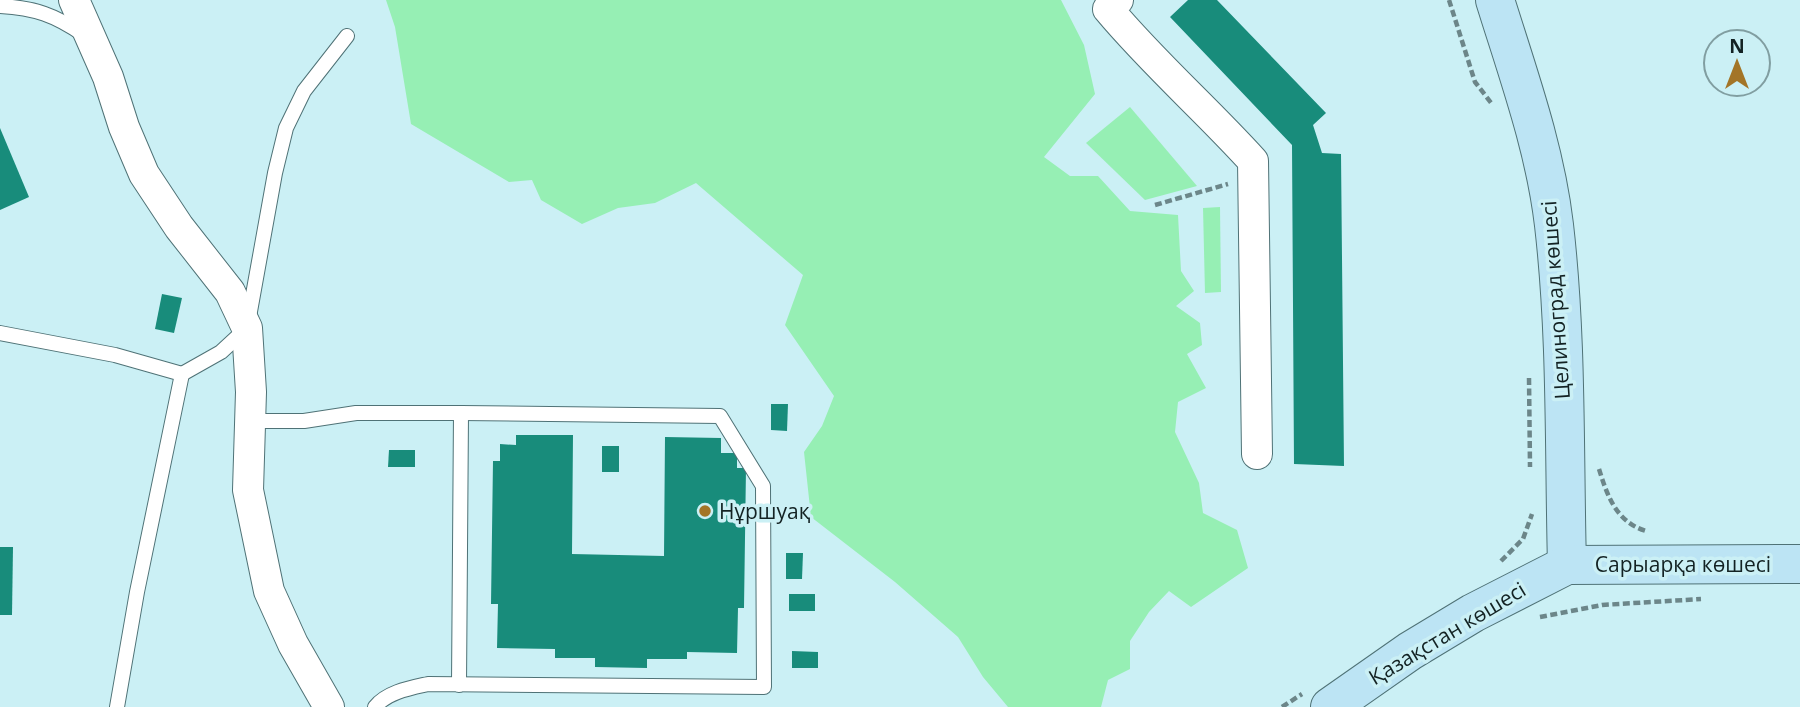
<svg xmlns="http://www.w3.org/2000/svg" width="1800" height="707" viewBox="0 0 1800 707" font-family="'Open Sans',sans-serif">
<rect width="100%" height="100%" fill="#cbf0f5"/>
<!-- green -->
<g fill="#96efb4">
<polygon points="386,0 1061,0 1084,45 1095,94 1044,157 1070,176 1098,176 1130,211 1178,215 1181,271 1194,291 1176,306 1200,323 1202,345 1187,354 1206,388 1178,402 1175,432 1199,483 1203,513 1237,530 1248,568 1191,607 1169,591 1149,612 1130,641 1130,669 1108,680 1101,707 1008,707 983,677 958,637 895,582 811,517 804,452 822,426 834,396 785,325 803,275 696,183 655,203 618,208 582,224 541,200 532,180 509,182 411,124 395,27"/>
<polygon points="1130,107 1197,186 1145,200 1086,143"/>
<polygon points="1220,207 1221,292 1205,293 1203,208"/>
</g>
<!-- building -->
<g fill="#188c7b">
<polygon points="1188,0 1217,0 1326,113 1313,125 1322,153 1341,154 1344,466 1294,464 1292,145 1170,17"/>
<polygon points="0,128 29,197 0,210"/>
<polygon points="162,294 182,298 174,333 155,329"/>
<polygon points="771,404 788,404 787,431 771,430"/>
<polygon points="516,435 573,435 572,554 664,556 665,437 721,438 721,453 737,453 737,468 746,468 744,608 738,608 737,653 687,652 687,659 647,659 647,668 595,667 595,658 555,658 555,649 497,648 498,604 491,604 493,461 500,461 500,444 516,445"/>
<rect x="602" y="446" width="17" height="26"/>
<polygon points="389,450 415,450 415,467 388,467"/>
<polygon points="0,547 13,547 12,615 0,615"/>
<polygon points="786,553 803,553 802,579 786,579"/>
<rect x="789" y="594" width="26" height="17"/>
<polygon points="792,651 818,652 818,668 792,668"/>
</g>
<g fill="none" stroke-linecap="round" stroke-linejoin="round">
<defs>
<g id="lane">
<path d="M 0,6 C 35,8 55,15 84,35"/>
<polyline points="0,333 115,355 182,374 137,592 117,707"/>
<polyline points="182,374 221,352 247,328 275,173 286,128 304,91 347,36"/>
<polyline points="249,421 304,421 356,413 461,413 459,685"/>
<path d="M 375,707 C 387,692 410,688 428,684 L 764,687 L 763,486 L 720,416 L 461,413"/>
</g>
<g id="street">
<polyline points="74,0 108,77 124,127 144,174 179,227 230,292 247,328 251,392 248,490 269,591 293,644 329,707"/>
<path d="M 1118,0 L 1108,9 C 1153,63 1206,109 1253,161 L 1257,454"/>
</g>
<g id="secondary">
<path d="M 1495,0 C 1518,74 1545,148 1554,225 C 1567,337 1564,452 1567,565"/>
<polyline points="1330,707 1410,651 1473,613 1567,565 1800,564"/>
</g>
</defs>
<!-- lane casing -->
<use href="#lane" stroke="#4f7276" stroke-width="16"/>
<!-- street casing -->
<use href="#street" stroke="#4f7276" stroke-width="32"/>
<!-- secondary casing -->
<use href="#secondary" stroke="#4f7276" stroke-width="40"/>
<!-- path -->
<g stroke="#6c8689" stroke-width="4.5" stroke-dasharray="7 3.5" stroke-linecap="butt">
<polyline points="1449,0 1475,82 1492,104"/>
<polyline points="1155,205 1228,184"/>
<polyline points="1529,378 1530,467"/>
<path d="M 1599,469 C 1607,495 1616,522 1646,531"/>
<polyline points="1501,561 1523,539 1532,514"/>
<polyline points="1540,617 1602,605 1701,599"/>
<polyline points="1282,707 1302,694"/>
</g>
<!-- lane -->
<use href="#lane" stroke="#fff" stroke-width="14"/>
<!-- street -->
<use href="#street" stroke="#fff" stroke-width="30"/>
<!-- secondary -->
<use href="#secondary" stroke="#bce4f4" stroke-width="38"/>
</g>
<!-- markers -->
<circle fill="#a37527" stroke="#cbf0f5" stroke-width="2.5" cx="705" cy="511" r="7"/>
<g text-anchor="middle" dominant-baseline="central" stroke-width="7" stroke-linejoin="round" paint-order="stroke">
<!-- street labels -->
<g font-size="21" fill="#132223" stroke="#cbf0f5">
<text transform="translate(1555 300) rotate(-94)">Целиноград көшесі</text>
<text x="1683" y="564">Сарыарқа көшесі</text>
<text transform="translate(1447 633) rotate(-31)">Қазақстан көшесі</text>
</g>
<!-- poi labels -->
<g font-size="21" fill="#132223" stroke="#cbf0f5" text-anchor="start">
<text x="719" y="511">Нұршуақ</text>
</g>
</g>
<!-- north arrow -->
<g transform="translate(1737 63)"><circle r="33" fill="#cbf0f5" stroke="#819ea1" stroke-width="2"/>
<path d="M0-5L12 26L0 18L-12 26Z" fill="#a37527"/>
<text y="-10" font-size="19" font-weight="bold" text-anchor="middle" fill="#132223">N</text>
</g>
</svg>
